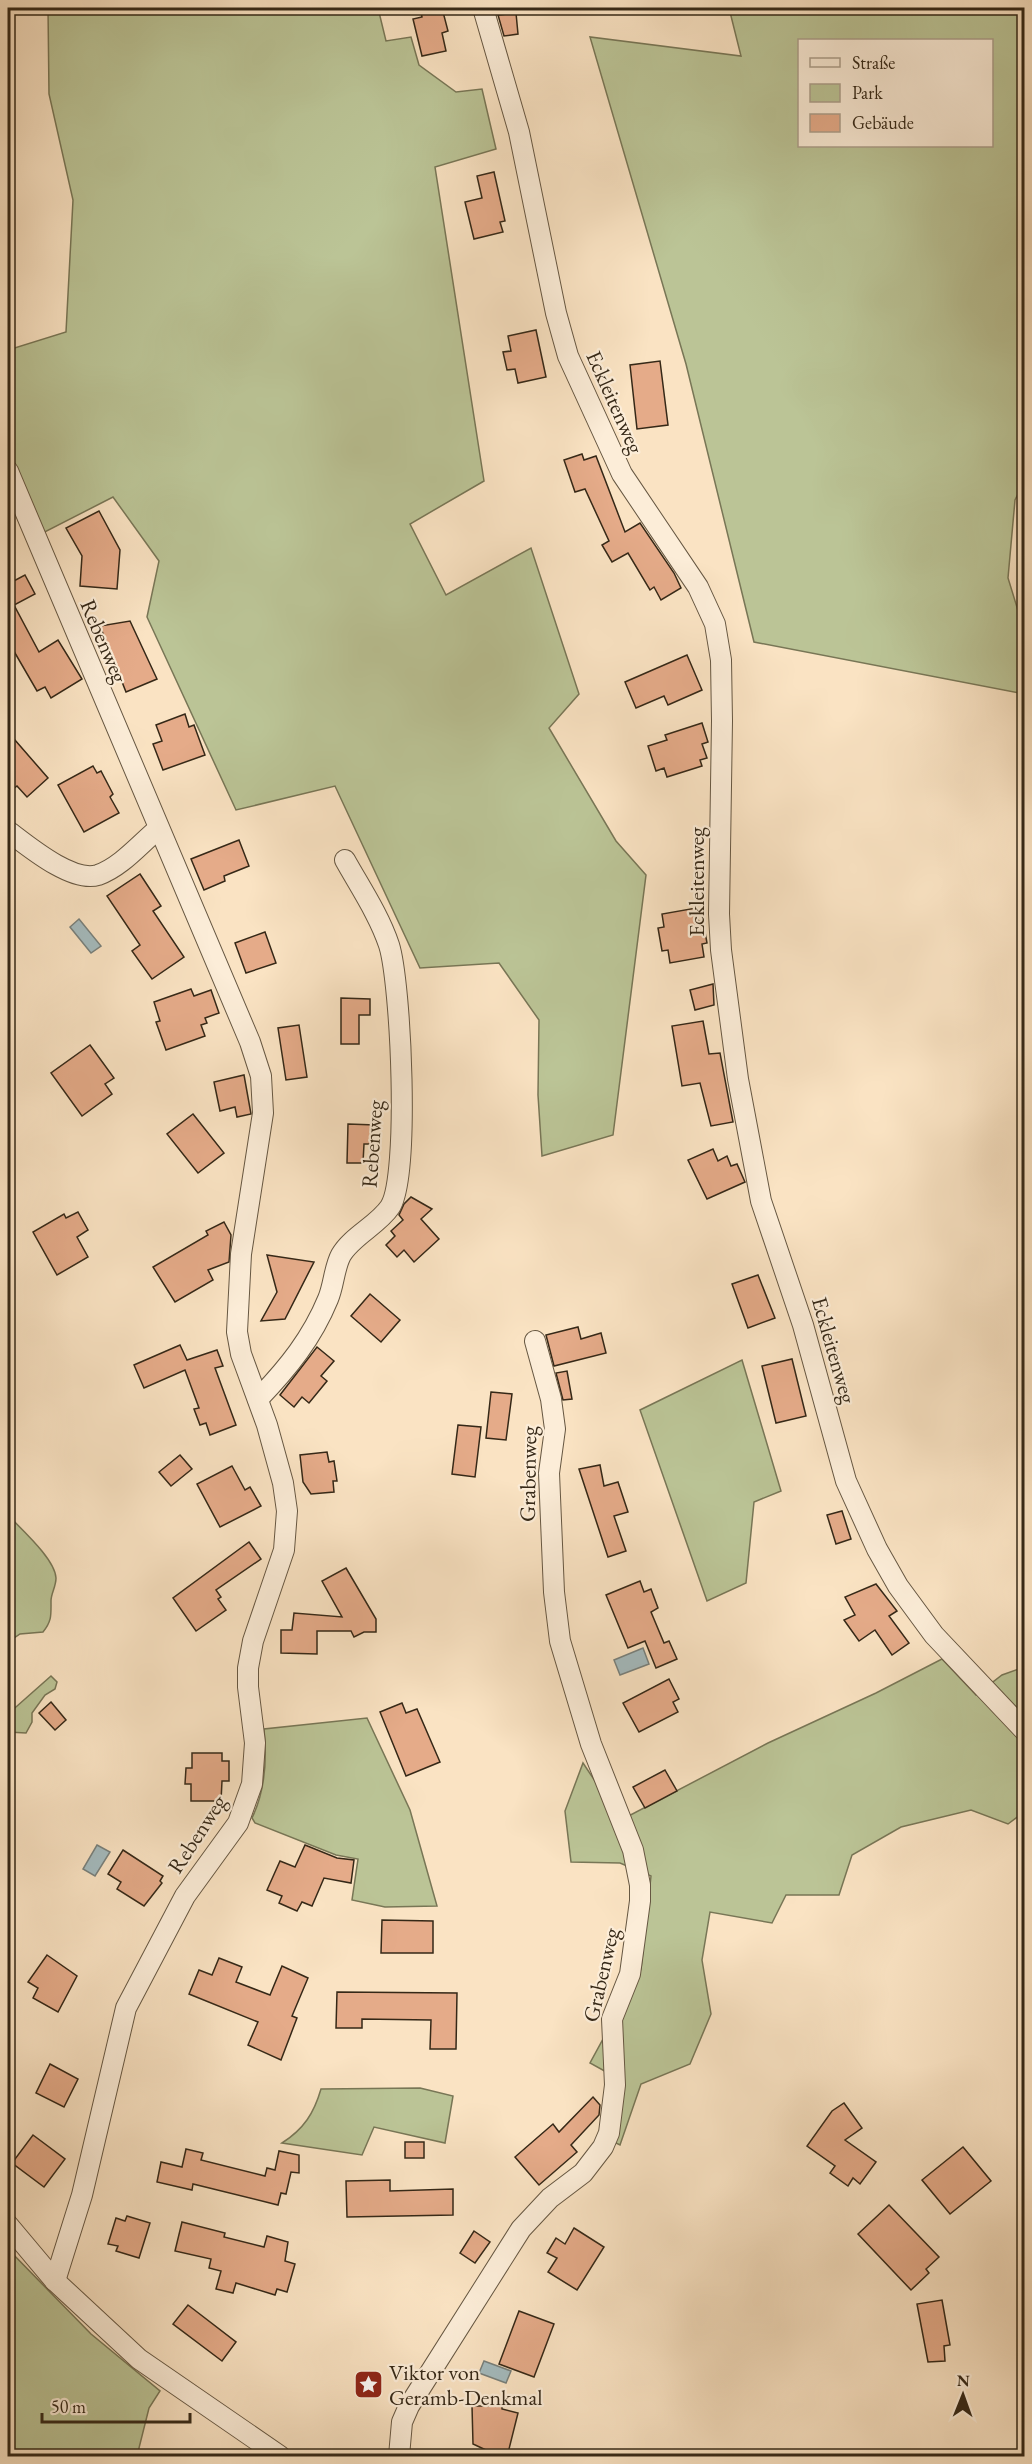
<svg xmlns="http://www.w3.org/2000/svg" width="1032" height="2464" viewBox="0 0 1032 2464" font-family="'EB Garamond',serif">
<rect width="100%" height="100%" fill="#fae3c3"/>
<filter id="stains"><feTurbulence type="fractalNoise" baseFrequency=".00333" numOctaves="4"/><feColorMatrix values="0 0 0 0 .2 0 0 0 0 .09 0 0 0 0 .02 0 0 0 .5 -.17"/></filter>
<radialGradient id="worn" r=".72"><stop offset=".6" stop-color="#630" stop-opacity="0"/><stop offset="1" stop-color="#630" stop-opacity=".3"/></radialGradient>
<!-- green -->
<g fill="#bbc496" stroke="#787656" stroke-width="1.5" fill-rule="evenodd">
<polygon points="48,8 378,8 386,41 411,37 419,65 456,92 482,89 496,149 435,167 484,481 410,524 446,595 531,548 579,694 549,728 616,841 646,875 613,1135 542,1156 538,1095 539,1020 499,963 420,968 335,786 236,810 147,617 159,561 113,497 35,537 8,443 8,350 66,332 73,200 49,94"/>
<path d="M 729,8 L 1024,8 L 1024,482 L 1015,500 L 1008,578 L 1024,630 L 1024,694 L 754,642 L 686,364 L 590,37 L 741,56 ZM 800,40 L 992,40 L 992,146 L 800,146 Z"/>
<polygon points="742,1360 781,1491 754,1502 746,1583 707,1601 640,1410"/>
<path d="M 8,1515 C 22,1530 55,1559 56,1578 C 56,1587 51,1593 51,1601 C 51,1615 52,1621 43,1632 L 20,1634 L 8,1642 Z"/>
<polygon points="942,1659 976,1695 1002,1675 1024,1667 1024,1812 1008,1824 971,1810 901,1827 852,1855 839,1895 786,1895 772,1923 710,1912 702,1960 711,2014 690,2064 641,2084 620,2145 614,2142 619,2079 590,2063 641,1969 651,1876 620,1863 571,1862 565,1811 583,1763 621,1820 768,1743 876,1693"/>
<polygon points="51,1676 57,1682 55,1689 45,1695 32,1713 32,1722 26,1733 8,1732 8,1714"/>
<path d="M 367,1718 L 410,1810 L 437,1906 L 385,1907 L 352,1900 L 358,1859 L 336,1855 L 255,1823 L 252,1818 C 265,1791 267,1758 264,1729 Z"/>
<path d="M 420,2088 L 453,2096 L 445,2143 L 374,2127 L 362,2155 L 282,2143 C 304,2129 314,2113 321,2089 Z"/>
<polygon points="8,2249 91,2334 160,2391 149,2408 137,2456 8,2456"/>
</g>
<!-- water -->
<g fill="#a4bbbf" stroke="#78807c" stroke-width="1.5">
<polygon points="79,919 101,946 91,953 70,927"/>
<polygon points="643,1648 649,1664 620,1675 614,1660"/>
<polygon points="97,1845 110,1852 95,1876 83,1869"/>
<polygon points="484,2361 511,2371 506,2383 479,2373"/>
</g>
<!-- building -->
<g fill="#e5ab89" stroke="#352817" stroke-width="1.5">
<polygon points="420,8 442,8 448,31 442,33 446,51 422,56 413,19 422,17"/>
<polygon points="516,13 518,34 504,36 498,15"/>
<polygon points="494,172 505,221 500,222 503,232 474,239 465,202 482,198 477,176"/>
<polygon points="536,330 546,377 518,383 515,369 507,370 503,352 511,351 508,336"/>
<polygon points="660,361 668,425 637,429 630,365"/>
<polygon points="582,454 584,460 596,456 625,532 640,523 674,573 681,588 661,600 654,587 650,590 628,553 612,562 602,545 609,541 585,489 575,492 564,460"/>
<polygon points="99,511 120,550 117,589 80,586 82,556 66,528"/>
<polygon points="25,575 35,594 14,605 39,652 58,640 82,679 51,698 45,687 37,691 8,641 8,584"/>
<polygon points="130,621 157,679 126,692 100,626"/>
<polygon points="687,655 702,690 668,705 664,696 636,708 625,682"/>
<polygon points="185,714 189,727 194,725 205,755 163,770 153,744 162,741 156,725"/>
<polygon points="702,723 708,742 702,744 707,758 700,760 702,766 667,777 664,768 656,771 648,746 667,740 665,735"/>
<polygon points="8,732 48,778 27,797 17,786 8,793"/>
<polygon points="93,766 97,773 101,771 113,794 110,797 119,813 84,832 58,785"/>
<polygon points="239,840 249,866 224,876 225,881 204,890 191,859"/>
<polygon points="140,874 161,906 153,911 184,957 152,979 132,951 140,945 107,896"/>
<polygon points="696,908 698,921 703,921 707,943 702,944 704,957 670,963 668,950 662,951 658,928 664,927 662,914"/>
<polygon points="265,932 276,963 246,973 235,943"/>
<polygon points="713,984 714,1005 695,1010 690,990"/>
<polygon points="191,989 194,996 211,990 219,1013 205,1018 207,1023 201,1025 205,1036 166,1050 156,1022 160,1021 154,1002"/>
<polygon points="341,998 370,999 370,1015 359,1015 359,1044 341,1044"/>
<polygon points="703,1021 709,1054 720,1053 733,1122 711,1126 700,1083 682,1086 672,1026"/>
<polygon points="299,1025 307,1077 286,1080 278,1028"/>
<polygon points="90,1045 114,1078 105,1084 112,1094 82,1116 51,1073"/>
<polygon points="244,1075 251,1114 237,1117 235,1107 220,1111 214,1082"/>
<polygon points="193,1114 224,1153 198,1173 167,1134"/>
<polygon points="348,1124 375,1125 374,1144 364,1144 363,1163 347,1163"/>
<polygon points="713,1149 718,1161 727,1156 731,1166 737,1164 745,1182 707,1199 688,1160"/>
<polygon points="411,1197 432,1209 421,1219 439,1239 414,1262 404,1250 397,1257 386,1245 395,1236 391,1231 403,1220 399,1215 404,1204"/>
<polygon points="78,1212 88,1230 77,1237 88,1257 57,1275 33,1232 64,1214 66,1218"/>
<polygon points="224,1222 231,1235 229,1262 208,1270 213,1280 175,1302 153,1267 208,1235 206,1231"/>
<polygon points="267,1255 314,1262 285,1319 261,1321 277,1292"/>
<polygon points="758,1275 775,1318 748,1328 732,1284"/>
<polygon points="370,1294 400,1320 381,1342 351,1316"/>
<polygon points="578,1327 581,1339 601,1333 606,1353 554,1366 546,1335"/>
<polygon points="180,1345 187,1360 217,1350 223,1366 215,1368 236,1425 210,1435 206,1423 200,1425 194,1409 199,1408 185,1370 144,1388 134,1365"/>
<polygon points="317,1347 334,1361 321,1376 327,1381 309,1403 302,1397 294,1407 280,1395"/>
<polygon points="792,1359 806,1416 776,1423 762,1366"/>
<polygon points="567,1371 572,1399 563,1400 556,1373"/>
<polygon points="491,1392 512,1394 506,1440 486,1438"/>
<polygon points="458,1425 481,1427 475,1477 452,1474"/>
<polygon points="327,1452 329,1462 334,1461 337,1481 333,1481 334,1492 311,1494 303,1482 300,1455"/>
<polygon points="180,1455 192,1469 171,1486 159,1472"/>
<polygon points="600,1465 604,1486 618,1482 628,1512 614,1516 626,1551 608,1557 579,1469"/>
<polygon points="232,1466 245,1490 250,1487 261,1506 220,1527 197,1484"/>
<polygon points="842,1511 851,1539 836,1544 827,1515"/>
<polygon points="249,1542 261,1559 216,1590 221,1597 218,1599 226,1610 196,1631 173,1598"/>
<polygon points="346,1568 376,1619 376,1632 364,1632 354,1637 351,1631 317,1631 317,1654 281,1653 281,1630 292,1630 294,1613 342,1617 322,1581"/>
<polygon points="640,1581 644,1592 651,1589 658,1608 651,1612 664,1643 669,1641 677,1659 656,1668 645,1641 628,1648 606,1595"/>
<polygon points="876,1584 897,1611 889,1616 909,1643 892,1655 875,1630 859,1641 844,1620 855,1615 845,1597"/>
<polygon points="669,1679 679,1699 673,1702 678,1712 639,1732 623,1703"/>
<polygon points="51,1702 66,1720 55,1730 39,1713"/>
<polygon points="402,1703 406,1713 417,1709 440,1762 406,1776 380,1712"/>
<polygon points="192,1753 222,1753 222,1761 229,1761 229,1781 222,1781 221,1801 191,1801 191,1784 185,1784 186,1768 192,1768"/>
<polygon points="665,1770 677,1791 645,1808 633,1787"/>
<polygon points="305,1845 337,1858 354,1860 351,1883 324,1878 312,1906 302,1902 297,1911 279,1903 282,1896 267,1890 280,1861 295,1867"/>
<polygon points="123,1850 163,1876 160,1881 162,1883 144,1906 117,1889 121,1882 108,1874"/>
<polygon points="382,1920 433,1921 433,1953 381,1953"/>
<polygon points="47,1955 77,1976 58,2012 33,1998 38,1988 28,1982"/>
<polygon points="219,1958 242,1967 236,1982 270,1995 282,1966 308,1978 292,2016 297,2018 281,2060 248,2045 258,2022 189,1994 199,1970 212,1975"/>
<polygon points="337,1992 457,1993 456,2049 430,2049 431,2020 362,2019 362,2028 336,2028"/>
<polygon points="50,2064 78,2079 64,2107 36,2093"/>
<polygon points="593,2097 600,2105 599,2115 571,2145 577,2152 539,2185 515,2157 553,2124 559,2132"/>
<polygon points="844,2103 862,2128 845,2140 876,2162 860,2184 853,2178 848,2186 830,2173 835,2166 807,2146 832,2111"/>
<polygon points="33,2135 65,2159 44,2187 12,2163"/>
<rect x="405" y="2142" width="19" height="16"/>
<polygon points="963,2147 991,2181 950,2214 922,2180"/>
<polygon points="186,2149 203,2153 201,2160 265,2176 267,2168 275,2170 279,2151 299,2155 299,2173 291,2172 286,2194 281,2193 278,2205 193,2184 192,2190 157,2182 161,2162 182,2167"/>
<polygon points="390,2180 390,2191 453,2189 453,2215 347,2217 346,2181"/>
<polygon points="889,2205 939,2257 926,2269 929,2273 911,2290 858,2234"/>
<polygon points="127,2216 150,2223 139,2258 116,2251 118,2246 108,2244 116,2218 125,2221"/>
<polygon points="182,2222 225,2233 224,2237 264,2247 267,2236 288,2242 285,2261 295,2264 287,2292 277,2289 275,2295 236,2283 233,2293 216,2289 221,2271 209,2268 211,2259 175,2251"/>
<polygon points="574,2228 604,2247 577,2290 548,2272 557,2258 547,2253 556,2238 565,2244"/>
<polygon points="474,2231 490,2242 475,2263 460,2253"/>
<polygon points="942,2300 950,2345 944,2346 945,2361 928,2362 917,2304"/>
<polygon points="188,2305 236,2342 222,2361 173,2324"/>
<polygon points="519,2311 554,2324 534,2377 499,2364"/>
<polygon points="472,2406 502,2406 502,2409 518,2413 507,2457 485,2457 486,2450 473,2444"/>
</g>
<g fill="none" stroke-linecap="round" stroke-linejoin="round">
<defs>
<g id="minor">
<polyline points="483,8 519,132 556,313 568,356 622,474 698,587 715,624 721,660 722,721 719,914 721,950 738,1079 761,1201 803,1325 846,1481 877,1549 898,1586 934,1635 1024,1730"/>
<polyline points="8,471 250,1042 261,1076 263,1113 241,1254 237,1332 241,1354 267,1425 283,1483 287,1511 284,1550 253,1641 248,1668 248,1687 255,1743 252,1784 238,1823 185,1896 126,2008 82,2195 55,2281"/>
<path d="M 8,831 C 28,846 72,883 98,875 C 121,867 140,844 158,829"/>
<path d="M 258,1399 C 288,1368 312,1338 328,1299 C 334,1285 334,1268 341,1255 C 352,1236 378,1225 390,1207 C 410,1176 401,983 389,945 C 379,915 360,887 345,860"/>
<polyline points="8,2225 55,2281 139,2359 280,2456"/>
<polyline points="399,2456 402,2422 409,2406 521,2229 550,2198 583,2173 603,2147 609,2133 615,2085 612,2019 630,1974 640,1901 640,1885 633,1850 591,1744 560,1641 554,1592 549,1473 555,1429 551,1399 535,1341"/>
</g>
</defs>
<!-- minor casing -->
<use href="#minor" stroke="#665742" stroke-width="22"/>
<!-- minor -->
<use href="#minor" stroke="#fcedd8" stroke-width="20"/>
</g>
<!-- icons -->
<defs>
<symbol id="sight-square" viewBox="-11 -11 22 22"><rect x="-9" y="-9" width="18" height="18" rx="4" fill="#8f2418" stroke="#fcedd8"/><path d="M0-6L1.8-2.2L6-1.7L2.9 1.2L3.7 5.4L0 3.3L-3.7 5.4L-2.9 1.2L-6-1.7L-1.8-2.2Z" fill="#fff"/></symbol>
</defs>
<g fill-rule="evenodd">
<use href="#sight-square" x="352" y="2368" width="33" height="33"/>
</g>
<g text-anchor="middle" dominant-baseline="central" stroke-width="4.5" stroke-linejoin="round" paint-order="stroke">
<!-- street labels -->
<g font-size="22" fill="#352817" stroke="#fcedd8">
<text transform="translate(615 402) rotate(66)">Eckleitenweg</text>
<text transform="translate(104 641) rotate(67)">Rebenweg</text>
<text transform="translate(696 882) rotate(-90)">Eckleitenweg</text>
<text transform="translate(372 1144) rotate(-86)">Rebenweg</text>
<text transform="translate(834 1350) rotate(74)">Eckleitenweg</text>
<text transform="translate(528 1474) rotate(-89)">Grabenweg</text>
<text transform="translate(197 1834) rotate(-57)">Rebenweg</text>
<text transform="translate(601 1975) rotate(-77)">Grabenweg</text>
</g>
<!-- poi labels -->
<g font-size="22" fill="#352817" stroke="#fcedd8" text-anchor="start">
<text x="389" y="2372">Viktor von<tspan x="389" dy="25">Geramb-Denkmal</tspan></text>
</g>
</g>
<!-- margin -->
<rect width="1032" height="2464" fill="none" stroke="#fae3c3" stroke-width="30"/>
<rect x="9" y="9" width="1014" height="2446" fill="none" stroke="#352817" stroke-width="3"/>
<rect x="15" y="15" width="1002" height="2434" fill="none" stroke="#352817" stroke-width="1.5"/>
<!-- legend -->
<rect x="798" y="39" width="195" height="108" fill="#fcedd8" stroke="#ac9e8b" stroke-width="1.5"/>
<rect x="810" y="58" width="30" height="9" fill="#fcedd8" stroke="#ac9e8b" stroke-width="1.5"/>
<text x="852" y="69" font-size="18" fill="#352817">Straße</text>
<rect x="810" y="84" width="30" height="18" fill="#bbc496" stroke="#ac9e8b" stroke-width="1.5"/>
<text x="852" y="99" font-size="18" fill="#352817">Park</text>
<rect x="810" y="114" width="30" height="18" fill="#e5ab89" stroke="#ac9e8b" stroke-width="1.5"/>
<text x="852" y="129" font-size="18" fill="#352817">Gebäude</text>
<!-- north arrow -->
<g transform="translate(963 2395) rotate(1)" stroke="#fcedd8" stroke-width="4.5" paint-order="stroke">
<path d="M0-4.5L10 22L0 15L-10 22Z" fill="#352817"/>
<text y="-9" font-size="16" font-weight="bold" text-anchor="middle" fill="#352817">N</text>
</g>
<!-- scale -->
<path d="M42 2413v9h148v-9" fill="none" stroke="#352817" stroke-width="3"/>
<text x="51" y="2413" font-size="18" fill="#352817" stroke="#fcedd8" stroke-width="4.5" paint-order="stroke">50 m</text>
<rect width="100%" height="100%" filter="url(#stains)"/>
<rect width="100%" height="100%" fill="url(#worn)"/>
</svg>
